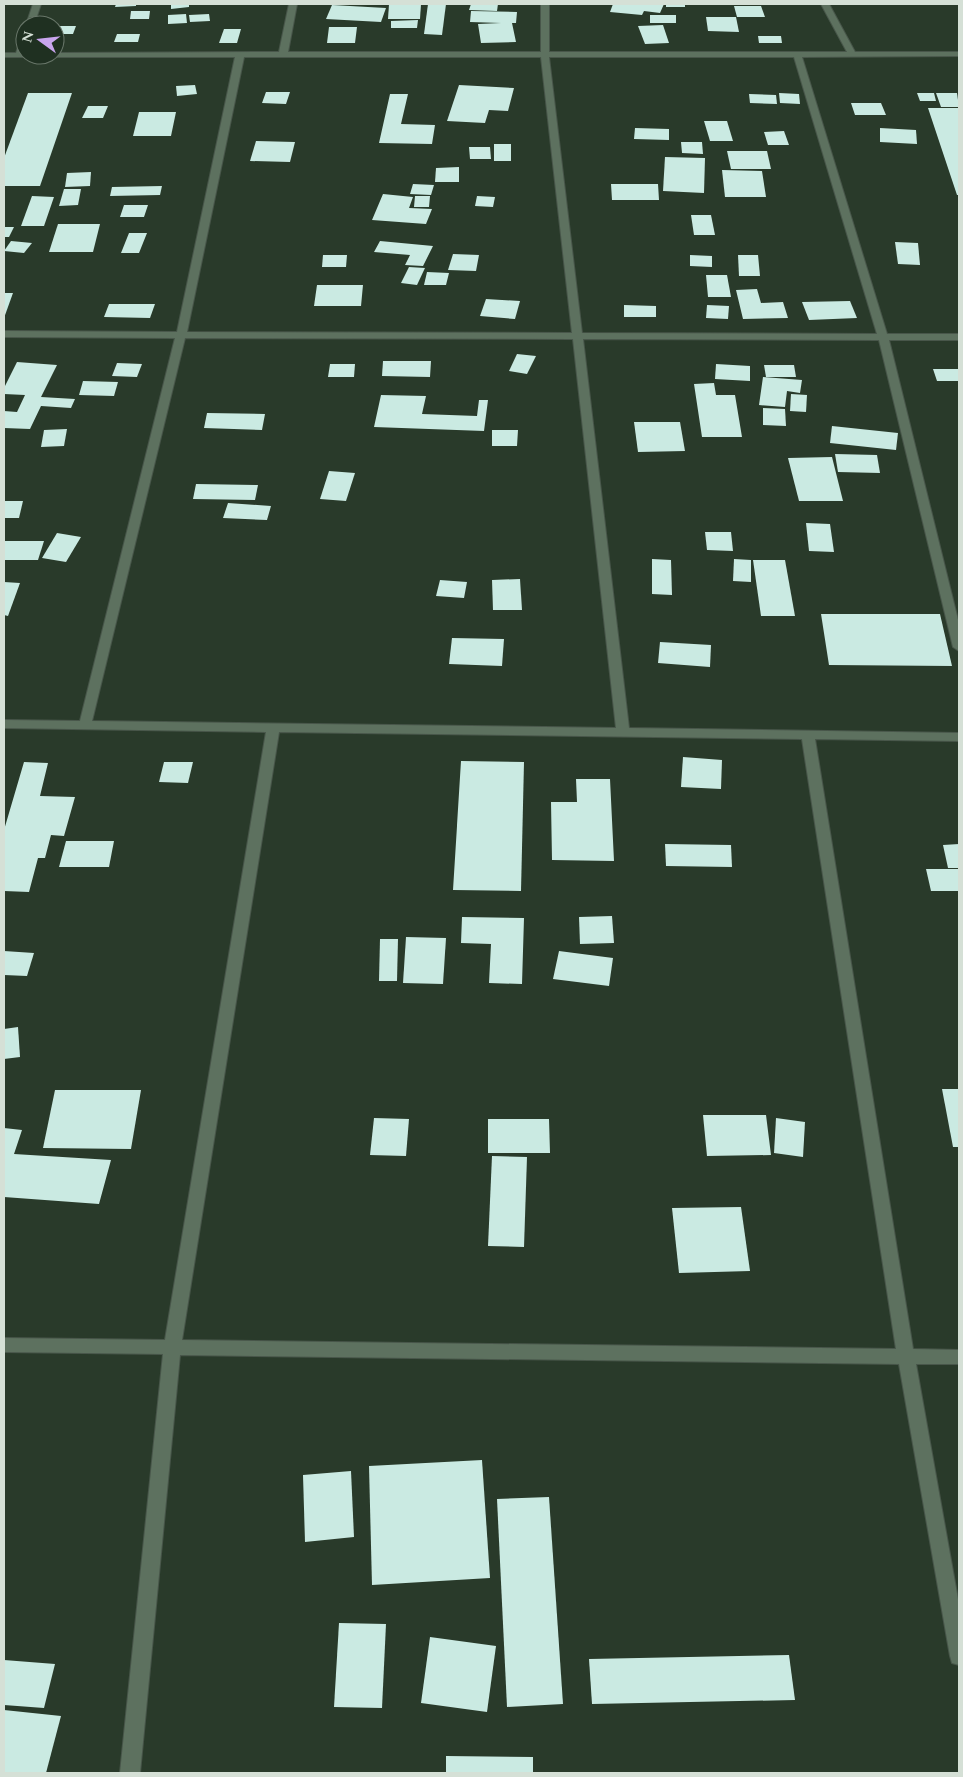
<svg xmlns="http://www.w3.org/2000/svg" width="963" height="1777" viewBox="0 0 963 1777" font-family="Spectral,serif">
<rect width="100%" height="100%" fill="#293a2a"/>
<!-- building -->
<g fill="#caeae2">
<polygon points="116,4 136,4 136,6 115,7"/>
<polygon points="171,4 189,4 189,7 171,9"/>
<polygon points="389,4 421,4 420,19 388,19"/>
<polygon points="428,4 446,4 442,35 424,34"/>
<polygon points="471,4 498,4 497,11 469,10"/>
<polygon points="613,4 664,4 660,13 644,11 642,15 610,12"/>
<rect x="666" y="4" width="19" height="3"/>
<polygon points="332,5 386,8 381,22 326,19"/>
<polygon points="734,6 761,6 765,17 737,17"/>
<polygon points="131,11 150,11 149,19 130,19"/>
<polygon points="471,11 517,12 516,23 512,23 516,42 481,43 478,24 501,23 470,22"/>
<polygon points="186,14 187,23 168,24 168,15"/>
<polygon points="209,14 210,21 190,22 189,15"/>
<rect x="650" y="15" width="26" height="8"/>
<polygon points="706,17 736,17 739,32 708,31"/>
<polygon points="418,20 417,28 391,28 391,21"/>
<polygon points="663,25 669,43 645,44 638,26"/>
<polygon points="55,26 76,26 73,34 55,34"/>
<polygon points="329,27 357,27 355,43 327,43"/>
<polygon points="224,29 241,29 237,43 219,43"/>
<polygon points="117,34 140,34 138,42 114,42"/>
<polygon points="758,36 781,36 782,43 759,43"/>
<polygon points="195,85 197,94 177,96 176,86"/>
<polygon points="459,85 514,88 508,111 489,110 485,123 447,121"/>
<polygon points="266,92 290,92 286,104 262,103"/>
<polygon points="28,93 72,93 40,186 4,186 4,158"/>
<polygon points="779,93 799,94 800,104 780,103"/>
<polygon points="917,93 934,93 936,101 920,101"/>
<polygon points="936,93 957,93 959,107 941,107"/>
<polygon points="390,94 408,94 401,124 435,125 432,144 379,143"/>
<polygon points="749,94 776,95 777,104 750,103"/>
<polygon points="851,103 881,103 886,115 855,115"/>
<polygon points="88,106 108,106 103,118 82,118"/>
<polygon points="928,108 959,108 959,195 957,195"/>
<polygon points="139,112 176,112 171,136 133,136"/>
<polygon points="704,121 727,121 733,141 710,141"/>
<polygon points="635,128 669,129 669,140 634,139"/>
<polygon points="880,128 916,130 917,144 880,142"/>
<polygon points="784,131 789,145 768,145 764,132"/>
<polygon points="256,141 295,142 290,162 250,161"/>
<polygon points="681,142 702,142 703,154 682,153"/>
<rect x="494" y="144" width="17" height="17"/>
<polygon points="469,147 490,147 491,159 470,159"/>
<polygon points="727,151 767,151 771,169 731,169"/>
<polygon points="665,157 705,158 704,193 663,191"/>
<polygon points="459,167 459,182 435,182 436,168"/>
<polygon points="722,170 762,171 766,197 725,197"/>
<polygon points="91,172 90,186 65,187 67,173"/>
<polygon points="413,184 434,185 431,195 410,194"/>
<polygon points="611,184 658,184 659,200 612,200"/>
<polygon points="162,186 160,195 110,196 112,187"/>
<polygon points="64,189 81,189 78,205 59,206"/>
<polygon points="383,194 413,197 409,208 432,209 426,224 372,220"/>
<polygon points="32,196 54,197 44,226 21,226"/>
<polygon points="415,196 430,196 429,207 414,207"/>
<polygon points="477,196 495,197 493,207 475,206"/>
<polygon points="124,205 148,205 144,217 120,217"/>
<polygon points="691,215 711,215 715,235 694,235"/>
<polygon points="58,224 100,224 93,252 49,252"/>
<polygon points="4,227 14,227 9,237 4,237"/>
<polygon points="129,233 147,233 139,253 121,253"/>
<polygon points="11,241 32,243 24,253 4,251"/>
<polygon points="380,241 433,246 423,266 405,265 410,255 374,252"/>
<polygon points="895,242 918,243 920,265 898,264"/>
<polygon points="453,254 479,255 476,271 448,270"/>
<polygon points="323,255 347,255 346,267 322,267"/>
<polygon points="690,255 712,256 712,267 690,266"/>
<polygon points="738,255 758,255 760,276 739,276"/>
<polygon points="409,267 425,268 417,285 401,283"/>
<polygon points="427,272 449,273 446,285 424,285"/>
<polygon points="706,275 727,275 731,297 708,297"/>
<polygon points="317,285 363,285 361,306 314,306"/>
<polygon points="757,289 761,303 783,302 788,318 743,319 736,290"/>
<polygon points="4,293 13,293 4,318"/>
<polygon points="486,299 520,301 515,319 480,316"/>
<polygon points="850,301 857,318 809,320 802,302"/>
<polygon points="109,304 155,304 150,318 104,317"/>
<polygon points="624,305 656,306 656,317 624,317"/>
<polygon points="707,305 729,306 728,319 706,318"/>
<polygon points="517,354 536,356 527,374 509,371"/>
<polygon points="383,361 431,361 430,377 382,376"/>
<polygon points="17,362 57,365 41,397 75,399 71,408 41,406 30,429 4,428 4,411 17,412 25,395 4,394 4,388"/>
<polygon points="117,363 142,364 137,377 112,376"/>
<polygon points="330,364 355,364 354,377 328,377"/>
<polygon points="716,364 750,366 750,381 715,379"/>
<polygon points="764,365 794,365 796,377 766,377"/>
<polygon points="933,369 959,369 959,381 937,381"/>
<polygon points="763,377 802,380 800,393 787,391 785,407 759,405"/>
<polygon points="83,381 118,382 114,396 79,395"/>
<polygon points="714,383 716,395 735,395 742,437 702,437 694,384"/>
<polygon points="791,394 807,395 806,412 790,411"/>
<polygon points="381,395 426,396 422,414 477,416 479,400 488,400 484,431 374,427"/>
<polygon points="763,408 785,409 786,426 763,425"/>
<polygon points="207,413 265,414 262,430 204,428"/>
<polygon points="634,422 680,422 685,451 638,452"/>
<polygon points="832,426 898,433 896,450 830,443"/>
<polygon points="67,429 64,446 41,447 44,430"/>
<polygon points="492,430 518,430 517,446 492,446"/>
<polygon points="835,454 877,455 880,473 838,472"/>
<polygon points="832,457 843,501 799,501 788,458"/>
<polygon points="329,471 355,473 346,501 320,499"/>
<polygon points="196,484 258,485 255,500 193,499"/>
<polygon points="4,501 23,501 19,518 4,518"/>
<polygon points="228,503 271,506 267,520 223,518"/>
<polygon points="806,523 830,524 834,552 809,551"/>
<polygon points="705,532 731,532 733,551 707,550"/>
<polygon points="57,533 81,537 66,562 42,558"/>
<polygon points="4,541 44,541 38,560 4,560"/>
<polygon points="652,559 671,560 672,595 652,594"/>
<polygon points="734,559 751,560 751,582 733,581"/>
<polygon points="753,560 785,560 795,616 761,616"/>
<polygon points="520,579 522,610 493,610 492,580"/>
<polygon points="440,580 467,582 464,598 436,596"/>
<polygon points="4,582 20,583 8,616 4,615"/>
<polygon points="821,614 940,614 952,666 829,665"/>
<polygon points="452,638 504,639 502,666 449,664"/>
<polygon points="660,642 711,645 710,667 658,663"/>
<polygon points="683,757 722,760 721,789 681,787"/>
<polygon points="461,761 524,762 521,891 453,890"/>
<polygon points="24,762 48,763 40,796 75,797 64,836 51,835 45,858 38,858 29,892 4,891 4,830"/>
<polygon points="164,762 193,762 188,783 159,782"/>
<polygon points="576,779 610,779 614,861 552,860 551,802 577,802"/>
<polygon points="66,841 114,841 109,867 59,867"/>
<polygon points="665,844 731,845 732,867 666,866"/>
<polygon points="959,844 959,868 948,868 943,845"/>
<polygon points="926,869 959,869 959,891 931,891"/>
<polygon points="612,916 614,943 580,944 579,917"/>
<polygon points="462,917 524,918 522,984 489,983 491,944 461,943"/>
<polygon points="406,937 446,938 443,984 403,983"/>
<polygon points="380,939 398,939 397,981 379,981"/>
<polygon points="4,951 34,953 27,976 4,975"/>
<polygon points="559,951 613,958 609,986 553,979"/>
<polygon points="18,1027 20,1057 4,1059 4,1029"/>
<polygon points="942,1089 959,1089 959,1147 953,1147"/>
<polygon points="55,1090 141,1090 131,1149 43,1148"/>
<polygon points="703,1115 766,1115 771,1155 707,1156"/>
<polygon points="374,1118 409,1119 406,1156 370,1155"/>
<polygon points="776,1118 805,1122 803,1157 774,1153"/>
<polygon points="488,1119 549,1119 550,1153 488,1153"/>
<polygon points="4,1128 22,1130 14,1154 111,1160 99,1204 4,1197"/>
<polygon points="492,1156 527,1157 524,1247 488,1246"/>
<polygon points="741,1207 750,1271 679,1273 672,1208"/>
<polygon points="482,1460 490,1578 372,1585 369,1466"/>
<polygon points="351,1471 354,1537 305,1542 303,1475"/>
<polygon points="549,1497 563,1704 507,1707 497,1499"/>
<polygon points="339,1623 386,1624 382,1708 334,1707"/>
<polygon points="430,1637 496,1646 487,1712 421,1703"/>
<polygon points="789,1655 795,1700 592,1704 589,1659"/>
<polygon points="4,1660 55,1664 44,1708 4,1705"/>
<polygon points="4,1710 61,1716 46,1773 4,1773"/>
<polygon points="446,1756 533,1757 533,1773 446,1773"/>
</g>
<g fill="none" stroke-linecap="round" stroke-linejoin="round">
<defs>
<g id="minor">
<polygon points="33,4 41,4 34,25 26,25"/>
<path d="M 289,4 L 297,4 L 288,52 L 541,52 L 541,4 L 549,4 L 549,52 L 847,52 L 821,4 L 829,4 L 855,52 L 959,52 L 959,56 L 802,57 L 887,334 L 959,334 L 959,340 L 889,340 L 959,624 L 959,651 L 953,647 L 879,340 L 583,339 L 629,728 L 959,733 L 959,741 L 815,739 L 913,1349 L 959,1350 L 959,1364 L 916,1364 L 959,1605 L 959,1665 L 952,1663 L 950,1656 L 899,1364 L 180,1355 L 140,1773 L 120,1773 L 163,1354 L 4,1352 L 4,1338 L 165,1340 L 266,732 L 4,728 L 4,720 L 80,721 L 175,338 L 4,337 L 4,331 L 177,332 L 235,57 L 55,57 L 51,55 L 55,55 L 55,53 L 279,52 ZM 244,57 L 541,57 L 572,333 L 187,332 ZM 549,57 L 794,57 L 877,334 L 582,333 ZM 185,338 L 573,339 L 616,728 L 92,721 ZM 279,732 L 802,739 L 896,1349 L 182,1340 Z"/>
<polygon points="22,36 25,36 24,53 25,55 29,55 28,57 4,57 4,53 16,53"/>
</g>
</defs>
<!-- minor casing -->
<use href="#minor" stroke="#48564a" stroke-width="2"/>
<!-- minor -->
<use href="#minor" fill="#5d715f" fill-rule="evenodd"/>
</g>
<!-- border -->
<rect width="963" height="1777" fill="none" stroke="#d5e0d6" stroke-width="10"/>
<!-- north arrow -->
<g transform="translate(40 40) rotate(285)"><circle r="24" fill="#1f3021" stroke="#687669"/>
<path d="M0-4L9 19L0 12L-9 19Z" fill="#c9a5ee"/>
<text y="-8" font-size="14" font-weight="bold" text-anchor="middle" fill="#d5e0d6">N</text>
</g>
</svg>
